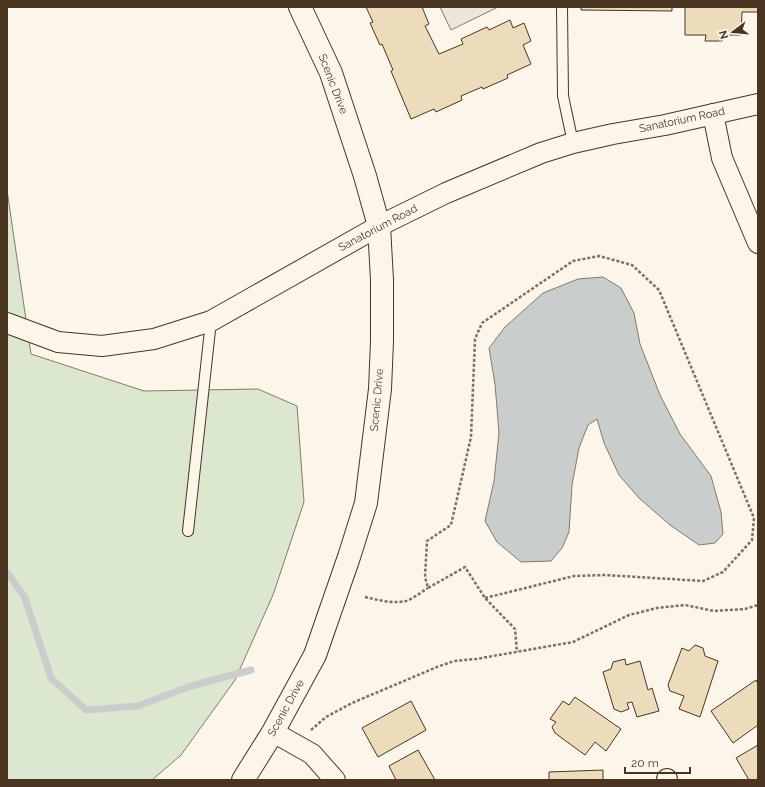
<svg xmlns="http://www.w3.org/2000/svg" width="765" height="787" viewBox="0 0 765 787" font-family="Raleway,sans-serif">
<rect width="100%" height="100%" fill="#fbf6e9"/>
<!-- green -->
<polygon fill="#dce7d0" stroke="#887966" points="7,190 31,354 144,391 258,389 297,406 304,502 273,595 235,680 181,755 152,780 7,780"/>
<!-- parking -->
<polygon fill="#ede7d9" stroke="#887966" points="440,7 498,7 451,30"/>
<!-- water -->
<polygon fill="#c9cecd" stroke="#887966" points="603,277 621,288 634,313 640,344 660,395 680,434 711,476 721,512 723,534 715,543 699,545 670,525 639,498 619,475 604,443 597,419 588,425 579,448 572,485 569,532 562,548 551,561 521,562 497,542 485,521 494,481 499,433 495,384 489,348 505,327 543,293 578,279"/>
<g fill="none" stroke-linecap="round" stroke-linejoin="round">
<!-- stream -->
<polyline stroke="#c9cecd" stroke-width="7" points="7,572 25,598 51,678 86,710 138,706 191,686 251,670"/>
</g>
<!-- building -->
<g fill="#ecdcbc" stroke="#4a3520">
<polygon points="366,7 422,7 429,24 425,26 439,54 463,44 461,39 487,27 489,30 510,20 513,28 524,23 531,41 523,45 531,64 507,75 508,78 483,89 482,87 461,96 462,100 436,112 434,109 411,119 391,71 393,70 382,44 380,45 370,23 373,22"/>
<polygon points="581,7 672,7 672,11 581,10"/>
<polygon points="685,7 758,7 758,12 742,12 741,35 722,35 722,41 705,41 706,35 685,35"/>
<polygon points="695,645 703,648 705,656 718,661 700,717 679,709 684,696 670,691 668,685 682,648 689,651"/>
<polygon points="625,659 626,665 640,661 648,690 652,688 659,711 637,717 632,702 627,703 629,709 621,712 614,709 603,672 611,669 613,662"/>
<polygon points="756,680 758,684 758,725 733,743 711,711"/>
<polygon points="575,697 621,729 606,751 595,742 585,755 555,733 552,727 556,722 550,719 563,701 569,705"/>
<polygon points="411,701 426,730 378,757 362,728"/>
<polygon points="758,745 758,780 749,780 736,758"/>
<polygon points="418,750 435,780 396,780 389,766"/>
<polygon points="603,770 603,780 549,780 549,772"/>
</g>
<g fill="none" stroke-linecap="round" stroke-linejoin="round">
<defs>
<g id="lane">
<polyline points="562,7 563,96 573,143"/>
<polyline points="188,531 211,321"/>
</g>
<g id="street">
<polyline points="713,114 722,158 758,243"/>
<polyline points="7,323 58,342 102,346 154,339 211,321 379,226 446,193 541,153 573,143 613,134 665,125 758,104"/>
<polyline points="273,732 312,754 335,780"/>
<polyline points="667,779 667,780"/>
</g>
<polyline id="secondary" points="243,780 273,732 315,655 349,557 366,503 380,389 382,341 382,280 379,226 365,176 331,73 300,7"/>
</defs>
<!-- lane casing -->
<use href="#lane" stroke="#4a3520" stroke-width="12"/>
<!-- street casing -->
<use href="#street" stroke="#4a3520" stroke-width="22"/>
<!-- secondary casing -->
<use href="#secondary" stroke="#4a3520" stroke-width="24"/>
<!-- path -->
<g stroke="#7f6f5c" stroke-width="2.5" stroke-dasharray="3 2" stroke-linecap="butt">
<path d="M 365,597 C 378,600 392,604 406,601 C 413,599 421,592 428,588"/>
<polyline points="485,598 574,576 605,575 703,581 723,572 752,540 754,518 659,290 632,265 599,256 573,261 482,323 475,339 471,437 451,525 427,541 425,577 428,588 465,567 485,598 515,629 517,652"/>
<polyline points="311,730 326,717 352,703 437,667 454,661 476,659 573,642 629,615 657,608 685,605 714,611 745,609 758,605"/>
</g>
<!-- lane -->
<use href="#lane" stroke="#fbf6e9" stroke-width="10"/>
<!-- street -->
<use href="#street" stroke="#fbf6e9" stroke-width="20"/>
<!-- secondary -->
<use href="#secondary" stroke="#fbf6e9" stroke-width="22"/>
</g>
<g text-anchor="middle" dominant-baseline="central" stroke-width="3" stroke-linejoin="round" paint-order="stroke">
<!-- street labels -->
<g font-size="11" fill="#4a3520" stroke="#fbf6e9">
<text transform="translate(333 84) rotate(69)">Scenic Drive</text>
<text transform="translate(682 120) rotate(-12)">Sanatorium Road</text>
<text transform="translate(378 228) rotate(-28)">Sanatorium Road</text>
<text transform="translate(377 400) rotate(-85)">Scenic Drive</text>
<text transform="translate(286 708) rotate(-61)">Scenic Drive</text>
</g>
</g>
<!-- border -->
<rect width="765" height="787" fill="none" stroke="#4a3520" stroke-width="16"/>
<!-- north arrow -->
<g transform="translate(733 32) rotate(254)" stroke="#fbf6e9" stroke-width="3" paint-order="stroke">
<path d="M0-3L7 15L0 10L-7 15Z" fill="#4a3520"/>
<text y="-6" font-size="11" font-weight="bold" text-anchor="middle" fill="#4a3520">N</text>
</g>
<!-- scale -->
<path d="M625 767v6h65v-6" fill="none" stroke="#4a3520" stroke-width="2"/>
<text x="631" y="767" font-size="12" fill="#4a3520" stroke="#fbf6e9" stroke-width="3" paint-order="stroke">20 m</text>
</svg>
